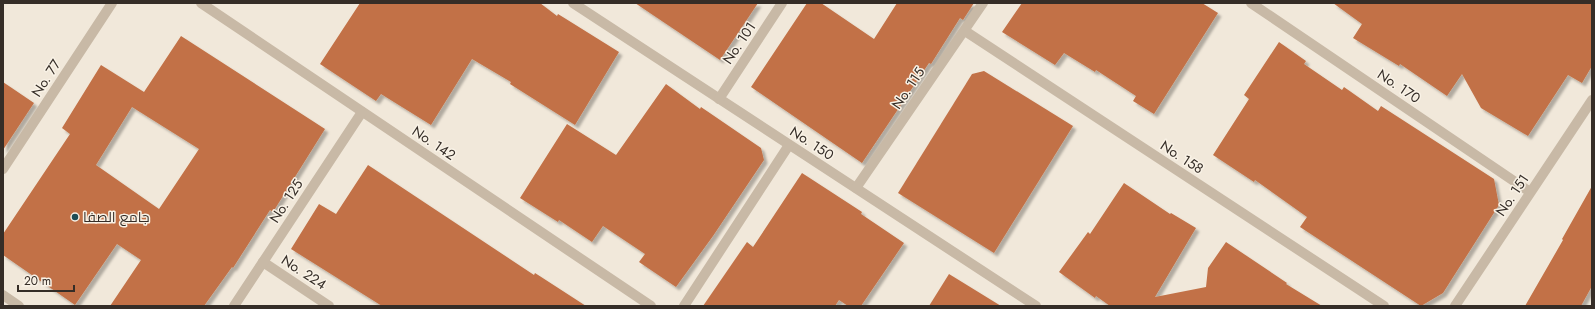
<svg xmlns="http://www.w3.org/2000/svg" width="1595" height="309" viewBox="0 0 1595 309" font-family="Jost,Cairo,sans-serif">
<defs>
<filter id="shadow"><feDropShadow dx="3.5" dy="3.5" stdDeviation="1" flood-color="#0004"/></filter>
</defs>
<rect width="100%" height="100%" fill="#f1e8da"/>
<!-- building -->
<g fill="#c27146" fill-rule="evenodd" filter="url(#shadow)">
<polygon points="360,3 540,3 557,16 558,14 619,52 575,125 510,84 511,82 472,59 431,125 381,94 376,101 320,64"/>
<polygon points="635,3 758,3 720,60"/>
<polygon points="807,3 821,3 874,39 897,3 974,3 963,20 960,18 931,64 929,63 862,163 751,87"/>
<polygon points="1022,3 1202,3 1218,13 1154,114 1133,101 1136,96 1096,70 1095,72 1064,53 1055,65 1002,32"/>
<polygon points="1333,3 1592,3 1592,66 1582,83 1568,75 1528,136 1481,108 1462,74 1447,96 1400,64 1399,66 1353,38 1362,24"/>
<path d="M 181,36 L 325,129 L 273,212 L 270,210 L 233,268 L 232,267 L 204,306 L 110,306 L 141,260 L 117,244 L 75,305 L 3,255 L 3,234 L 70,134 L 62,128 L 101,65 L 144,92 ZM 132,107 L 199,149 L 159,209 L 96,165 Z"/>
<polygon points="1279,42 1306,61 1304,64 1342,90 1344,87 1378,111 1381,106 1494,179 1499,205 1443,293 1421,306 1300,227 1307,217 1255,180 1254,182 1213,155 1249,99 1244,95"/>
<polygon points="984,71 1073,126 994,253 898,193 972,74"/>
<polygon points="3,82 34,103 3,150"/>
<polygon points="666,84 700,109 701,107 761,148 764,160 713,236 676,287 639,262 645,254 603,226 592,242 559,220 558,222 520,198 567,124 616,155"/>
<polygon points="368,165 534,275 535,273 586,306 382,306 291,249 319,204 336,214"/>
<polygon points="802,173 862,212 861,214 904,243 861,306 848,306 839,300 835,306 703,306 747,242 753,247"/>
<polygon points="1124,183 1170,214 1171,213 1196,228 1155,297 1206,287 1208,268 1226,242 1287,283 1286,284 1322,306 1110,306 1096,296 1095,298 1059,272 1088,232 1090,234"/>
<polygon points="1592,186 1592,286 1581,306 1525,306 1563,240 1562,239"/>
<polygon points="949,274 1001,306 929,306"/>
</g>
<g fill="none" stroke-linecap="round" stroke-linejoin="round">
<!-- minor -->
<g stroke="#c8b9a6" stroke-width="10">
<polyline points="201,3 651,306"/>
<polyline points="573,3 1036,306"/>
<polyline points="1251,3 1530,192"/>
<polyline points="965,31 1384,306"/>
<polyline points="719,99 782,3"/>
<polyline points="3,169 112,3"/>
<polyline points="856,188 983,3"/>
<polyline points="263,262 329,306"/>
<polyline points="3,295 19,306"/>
<polyline points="234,306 362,112"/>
<polyline points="684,306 789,145"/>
<polyline points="1455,306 1592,100"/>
</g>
</g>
<!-- markers -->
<circle fill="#1e4c55" stroke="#f9f2e6" stroke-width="1.5" cx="75" cy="217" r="4"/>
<g text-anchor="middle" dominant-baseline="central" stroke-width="3" stroke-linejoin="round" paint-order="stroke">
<!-- street labels -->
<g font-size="14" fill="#352d27" stroke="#f9f2e6">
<text transform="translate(739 43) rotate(-56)">No. 101</text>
<text transform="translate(46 78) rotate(-57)">No. 77</text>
<text transform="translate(1399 86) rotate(34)">No. 170</text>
<text transform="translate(908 88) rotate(-56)">No. 115</text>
<text transform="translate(434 143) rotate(34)">No. 142</text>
<text transform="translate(812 143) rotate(33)">No. 150</text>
<text transform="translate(1182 157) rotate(33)">No. 158</text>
<text transform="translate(1512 195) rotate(-56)">No. 151</text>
<text transform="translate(286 201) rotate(-57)">No. 125</text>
<text transform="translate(304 272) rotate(33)">No. 224</text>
</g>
<!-- poi labels -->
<g font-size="14" fill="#352d27" stroke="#f9f2e6" text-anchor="start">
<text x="83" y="217">جامع الصفا</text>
</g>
</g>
<!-- border -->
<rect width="1595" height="309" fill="none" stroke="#352d27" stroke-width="8"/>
<!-- scale -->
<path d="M18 285v6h56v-6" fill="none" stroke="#352d27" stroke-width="2"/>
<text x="24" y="285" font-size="12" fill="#352d27" stroke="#f9f2e6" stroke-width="3" paint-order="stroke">20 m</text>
</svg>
